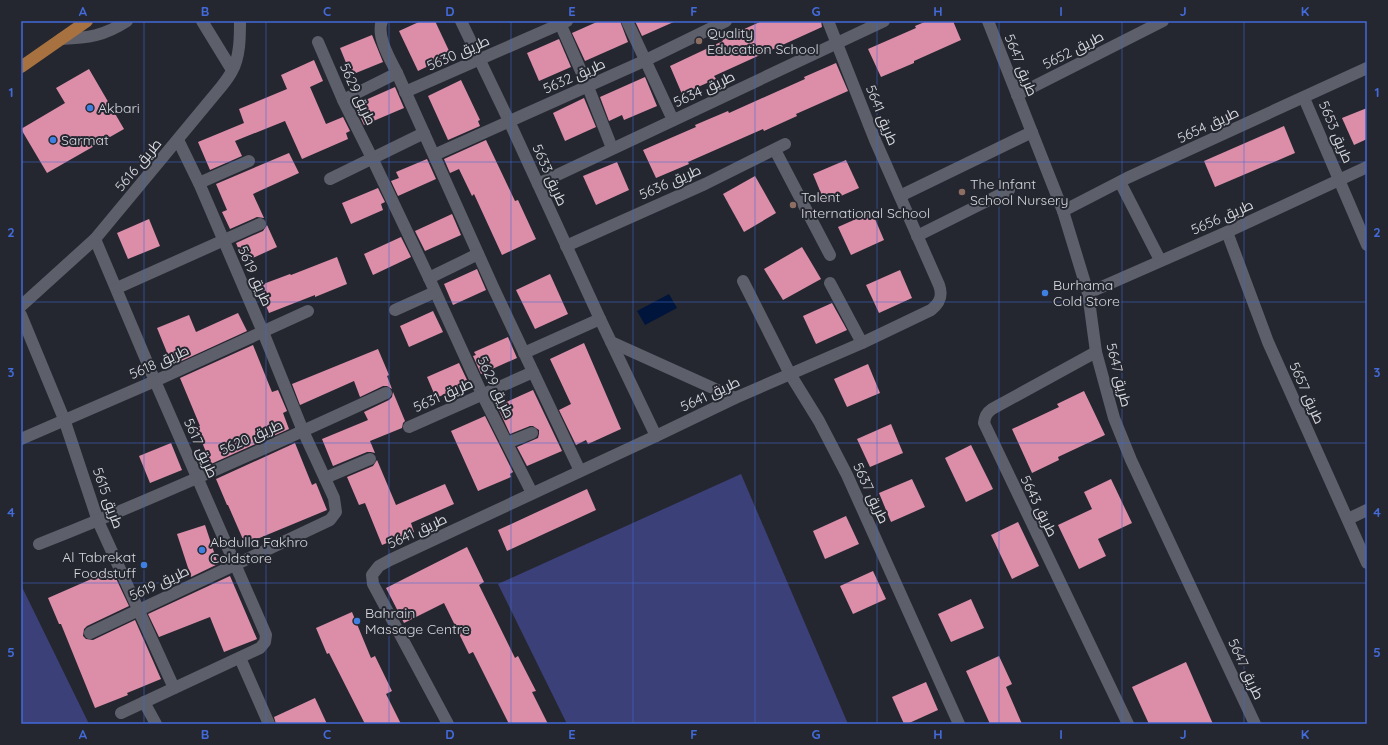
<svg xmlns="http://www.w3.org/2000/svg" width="1388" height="745" viewBox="0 0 1388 745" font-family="Quicksand,Cairo,sans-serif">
<rect width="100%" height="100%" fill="#252730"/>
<!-- green -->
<g fill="#3c4078">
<polygon points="741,474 848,724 567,724 498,584"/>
<polygon points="21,585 89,724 21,724"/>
</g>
<!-- water -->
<polygon fill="#00153b" points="669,294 677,308 645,325 637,311"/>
<!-- building -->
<g fill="#dc8ea9">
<polygon points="421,21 435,21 451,55 418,71 399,31"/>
<polygon points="599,21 620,21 628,42 585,61 572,33"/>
<polygon points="635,21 676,21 642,36"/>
<polygon points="762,21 821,21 822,27 714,76 716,79 682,94 670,66 723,41 722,39"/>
<polygon points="927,21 953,21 961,40 914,61 914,63 881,77 868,49 916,28 915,26"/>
<polygon points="372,35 383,62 351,75 340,48"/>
<polygon points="559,39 571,67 539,81 527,53"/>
<polygon points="314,60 323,81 310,87 326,124 343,117 350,131 346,133 348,139 302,159 285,121 235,141 242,156 210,170 198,142 244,123 239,109 287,89 281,75"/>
<polygon points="836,63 848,91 796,114 797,116 764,131 763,129 688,162 689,164 656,178 643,150 696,127 695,125 728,111 729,113 805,79 804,77"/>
<polygon points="89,69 124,129 47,173 21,129 65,103 56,88"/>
<polygon points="645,77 657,106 624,120 622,115 609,121 600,97"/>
<polygon points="461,80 480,120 478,121 480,126 448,140 428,96"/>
<polygon points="395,87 404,108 364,125 357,110 364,107 361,102"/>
<polygon points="584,98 596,127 565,141 553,113"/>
<polygon points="1367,108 1367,139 1354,145 1342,118"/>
<polygon points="1284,126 1295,153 1215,187 1204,161"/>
<polygon points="486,140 515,201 518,200 536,239 502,255 474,194 472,196 459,169 450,173 444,159"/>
<polygon points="289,153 299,173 253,194 264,218 257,217 230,229 222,212 227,210 216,184"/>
<polygon points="427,159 436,179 398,196 391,181 399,178 396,172"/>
<polygon points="846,160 859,188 825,203 813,174"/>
<polygon points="617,162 629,190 596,205 583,176"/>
<polygon points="755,176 776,213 744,232 723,194"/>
<polygon points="378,188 385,202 381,204 383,210 351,224 342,203"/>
<polygon points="872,212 884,240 851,255 838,227"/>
<polygon points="452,214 461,235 425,251 415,231"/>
<polygon points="149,219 160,246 128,259 117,233"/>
<polygon points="267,225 277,247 244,262 236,243 263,231"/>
<polygon points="401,237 411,257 373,275 364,254"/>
<polygon points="802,247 821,279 783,300 764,269"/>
<polygon points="337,257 347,284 315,297 315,295 269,313 258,286 290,274 291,275"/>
<polygon points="477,269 486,290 453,305 444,284"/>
<polygon points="900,270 912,298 879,313 866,285"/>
<polygon points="550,274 568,314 535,329 516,290"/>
<polygon points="832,303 847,330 816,344 803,316"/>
<polygon points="433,311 443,332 409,347 400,326"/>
<polygon points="238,313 247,331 175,364 171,354 168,355 157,328 189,315 196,332"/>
<polygon points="508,337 517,358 481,374 473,356 476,355 474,352"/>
<polygon points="584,343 621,429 588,444 586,440 576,445 559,410 571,404 550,359"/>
<polygon points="253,345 272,392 278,390 287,411 283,413 289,429 211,464 196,428 200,426 180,378"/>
<polygon points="378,349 389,375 387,376 392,389 387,386 383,386 360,397 354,381 300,405 292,384"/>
<polygon points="459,363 467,380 464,381 466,385 436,398 427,377"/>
<polygon points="868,364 880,393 847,407 834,379"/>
<polygon points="533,390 562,451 527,466 517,447 538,438 539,434 539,430 533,426 530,426 510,434 499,410 502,409 500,405"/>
<polygon points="1084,391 1105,435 1058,457 1059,460 1032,473 1012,429 1059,407 1057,404"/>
<polygon points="393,392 405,421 403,423 402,428 370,441 375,453 371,452 367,452 333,466 322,439 368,420 364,412 389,400 392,397"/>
<polygon points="485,416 513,472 510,474 511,477 478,491 451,431"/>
<polygon points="891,424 903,453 870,467 857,439"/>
<polygon points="171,443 182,470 150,483 139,456"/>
<polygon points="295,443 312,485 316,483 327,510 245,544 228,505 227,505 216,479"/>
<polygon points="971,445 993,489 966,502 945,458"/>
<polygon points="377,460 396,505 445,484 454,504 411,523 414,532 382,545 365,503 359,505 347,477 373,466"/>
<polygon points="912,479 925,507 891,522 879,493"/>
<polygon points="1111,479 1132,523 1098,539 1106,556 1079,569 1058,525 1092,509 1084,492"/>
<polygon points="587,489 596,510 507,551 498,530"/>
<polygon points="846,516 859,544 825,559 813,531"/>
<polygon points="1018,522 1039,566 1012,579 991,535"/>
<polygon points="205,525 218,564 191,577 177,534"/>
<polygon points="467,547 484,582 479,585 515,658 518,656 536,691 532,692 548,724 509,724 473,652 469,654 444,603 404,623 386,588"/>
<polygon points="112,570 129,606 87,626 84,629 83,636 86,639 93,640 135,620 161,679 127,693 128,695 95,708 61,624 59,624 48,598"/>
<polygon points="873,571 886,599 853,614 840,586"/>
<polygon points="230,576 257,639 224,652 210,617 159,637 148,614"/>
<polygon points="971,599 984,628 951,642 938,614"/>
<polygon points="352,612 371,658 375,656 392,691 386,694 401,724 365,724 329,653 327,654 316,628"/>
<polygon points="999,656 1012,684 1006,687 1022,724 990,724 966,671"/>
<polygon points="1186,662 1213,724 1149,724 1132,687"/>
<polygon points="926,682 938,710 907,724 904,724 892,697"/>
<polygon points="315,698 327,724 276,724 274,717"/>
</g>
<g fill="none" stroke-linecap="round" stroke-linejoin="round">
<!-- minor -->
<g stroke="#5d5f6a" stroke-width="12">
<polyline points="202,21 232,70"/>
<path d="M 382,21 C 376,36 390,59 397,73 L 493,287 L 580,471"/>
<polyline points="461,21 509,121 600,319 656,436"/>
<polyline points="559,21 588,87 612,148"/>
<polyline points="627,21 673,120"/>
<polyline points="988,21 1063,211 1088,293 1096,352 1114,418 1131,460 1255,724"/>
<path d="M 61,39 C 88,38 104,36 127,21"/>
<polyline points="318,42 343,100 372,158 429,278 482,394 532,493"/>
<polyline points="405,92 567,21"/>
<polyline points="1017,95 1163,21"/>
<polyline points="1304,98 1367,245"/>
<polyline points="343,100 397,73"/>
<polyline points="775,150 830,255"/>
<polyline points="434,155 644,61 726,21"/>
<polyline points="330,179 424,133"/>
<polyline points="1120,182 1160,260"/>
<polyline points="199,183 249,161"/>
<polyline points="538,184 884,21"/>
<polyline points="900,196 1032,132"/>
<polyline points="1063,211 1127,178 1367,68"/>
<polyline points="1227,232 1268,342 1367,563"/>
<polyline points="917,236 1009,190"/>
<polyline points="95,239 155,381 266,635 265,642 260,648 121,713"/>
<polyline points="566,246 705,184 785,144"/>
<polyline points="429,278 478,254"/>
<polyline points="743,281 790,374 819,421 847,475 959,724"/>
<polyline points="830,283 862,343"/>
<polyline points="117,288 260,224"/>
<polyline points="1088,293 1227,232 1367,167"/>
<path d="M 21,306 L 95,239 L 221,87 C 225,82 229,77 232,71 C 240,57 240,37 240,21"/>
<polyline points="395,310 435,292"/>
<polyline points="21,315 64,419 98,521 174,688"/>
<polyline points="611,342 735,398"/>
<path d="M 1096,352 L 992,409 C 986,413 985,417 984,423 L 1128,724"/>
<polyline points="524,353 600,319"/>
<polyline points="409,427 533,372"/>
<polyline points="21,439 155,381 308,311"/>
<polyline points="507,443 532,433"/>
<polyline points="325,478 370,459"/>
<polyline points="1348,519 1367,510"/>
<path d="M 39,544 C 156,498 271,446 386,393"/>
<polyline points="90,633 330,520 336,512 334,498 303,431 263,332 199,183 178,140"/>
<polyline points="240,658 269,724"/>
<polyline points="144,702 156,724"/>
<path d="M 448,724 L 373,584 L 372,575 L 379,566 L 390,560 L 656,436 L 735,398 L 862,343 L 931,310 C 940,303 943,296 939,285 L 875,140 L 828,21"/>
</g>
<!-- major -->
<polyline stroke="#a77240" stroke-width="12" points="21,67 87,21"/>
</g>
<!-- grid -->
<path fill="none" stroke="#426ad9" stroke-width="1" stroke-opacity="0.55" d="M 144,21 L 144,724M 266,21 L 266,724M 389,21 L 389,724M 511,21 L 511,724M 633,21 L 633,724M 755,21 L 755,724M 877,21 L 877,724M 999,21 L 999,724M 1122,21 L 1122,724M 1244,21 L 1244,724M 21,162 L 1367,162M 21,302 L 1367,302M 21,443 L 1367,443M 21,583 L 1367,583"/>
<!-- markers -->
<g fill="#8d6e63" stroke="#252730" stroke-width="1.5">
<circle cx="699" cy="41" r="4"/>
<circle cx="962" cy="192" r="4"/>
<circle cx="793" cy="205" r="4"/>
</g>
<g fill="#3f7fe0" stroke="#252730" stroke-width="1.5">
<circle cx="90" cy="108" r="4"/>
<circle cx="53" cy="140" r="4"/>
<circle cx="1045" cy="293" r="4"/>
<circle cx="202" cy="550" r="4"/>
<circle cx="144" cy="565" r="4"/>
<circle cx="357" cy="621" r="4"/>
</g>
<g text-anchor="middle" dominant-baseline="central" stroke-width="4" stroke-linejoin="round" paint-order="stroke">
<!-- poi labels -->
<g font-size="14" fill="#d8d9df" stroke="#252730" text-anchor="start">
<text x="707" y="33">Quality<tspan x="707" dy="16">Education School</tspan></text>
<text x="98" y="108">Akbari</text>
<text x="61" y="140">Sarmat</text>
<text x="970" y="184">The Infant<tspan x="970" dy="16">School Nursery</tspan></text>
<text x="801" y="197">Talent<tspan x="801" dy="16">International School</tspan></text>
<text x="1053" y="285">Burhama<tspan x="1053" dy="16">Cold Store</tspan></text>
<text x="210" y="542">Abdulla Fakhro<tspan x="210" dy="16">Coldstore</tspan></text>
<text x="136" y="557" text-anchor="end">Al Tabrekat<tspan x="136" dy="16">Foodstuff</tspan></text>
<text x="365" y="613">Bahrain<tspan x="365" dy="16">Massage Centre</tspan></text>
</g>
<!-- street labels -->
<g font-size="14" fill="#d8d9df" stroke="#252730">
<text transform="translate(1073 50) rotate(-27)">طريق 5652</text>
<text transform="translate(458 53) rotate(-24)">طريق 5630</text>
<text transform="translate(1021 65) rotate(68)">طريق 5647</text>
<text transform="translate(574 76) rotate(-24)">طريق 5632</text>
<text transform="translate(704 89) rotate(-25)">طريق 5634</text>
<text transform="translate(358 94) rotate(65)">طريق 5629</text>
<text transform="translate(882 115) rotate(68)">طريق 5641</text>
<text transform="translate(1208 125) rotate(-25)">طريق 5654</text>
<text transform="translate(1336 132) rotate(67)">طريق 5653</text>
<text transform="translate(138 165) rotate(-50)">طريق 5616</text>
<text transform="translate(550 175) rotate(66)">طريق 5633</text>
<text transform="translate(670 182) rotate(-24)">طريق 5636</text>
<text transform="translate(1222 217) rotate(-24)">طريق 5656</text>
<text transform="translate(255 276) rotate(66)">طريق 5619</text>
<text transform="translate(159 362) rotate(-24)">طريق 5618</text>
<text transform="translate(1119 375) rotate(76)">طريق 5647</text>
<text transform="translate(496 387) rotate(64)">طريق 5629</text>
<text transform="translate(1307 393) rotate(66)">طريق 5657</text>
<text transform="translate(710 394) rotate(-25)">طريق 5641</text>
<text transform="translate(443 395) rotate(-24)">طريق 5631</text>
<text transform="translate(251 437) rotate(-24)">طريق 5620</text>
<text transform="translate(201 448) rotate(66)">طريق 5617</text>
<text transform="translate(871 493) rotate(65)">طريق 5637</text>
<text transform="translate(108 498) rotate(70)">طريق 5615</text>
<text transform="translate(1039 506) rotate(64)">طريق 5643</text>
<text transform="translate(417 531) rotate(-25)">طريق 5641</text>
<text transform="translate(159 583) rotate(-25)">طريق 5619</text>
<text transform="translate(1246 669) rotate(65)">طريق 5647</text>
</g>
</g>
<!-- border -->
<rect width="1388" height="745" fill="none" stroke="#252730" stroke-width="44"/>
<rect x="22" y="22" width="1344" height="701" fill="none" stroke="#426ad9" stroke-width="1.5"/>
<g font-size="13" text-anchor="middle" font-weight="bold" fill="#426ad9">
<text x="83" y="16">A</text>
<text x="205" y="16">B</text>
<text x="327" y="16">C</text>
<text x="450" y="16">D</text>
<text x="572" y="16">E</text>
<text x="694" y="16">F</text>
<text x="816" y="16">G</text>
<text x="938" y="16">H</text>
<text x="1061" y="16">I</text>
<text x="1183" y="16">J</text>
<text x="1305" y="16">K</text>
<text x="11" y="97">1</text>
<text x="1377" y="97">1</text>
<text x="11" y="237">2</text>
<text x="1377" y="237">2</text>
<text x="11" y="377">3</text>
<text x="1377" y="377">3</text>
<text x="11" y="517">4</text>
<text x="1377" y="517">4</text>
<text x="11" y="657">5</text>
<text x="1377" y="657">5</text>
<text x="83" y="739">A</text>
<text x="205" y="739">B</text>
<text x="327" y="739">C</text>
<text x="450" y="739">D</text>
<text x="572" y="739">E</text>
<text x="694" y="739">F</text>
<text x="816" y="739">G</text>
<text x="938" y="739">H</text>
<text x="1061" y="739">I</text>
<text x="1183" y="739">J</text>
<text x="1305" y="739">K</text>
</g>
</svg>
